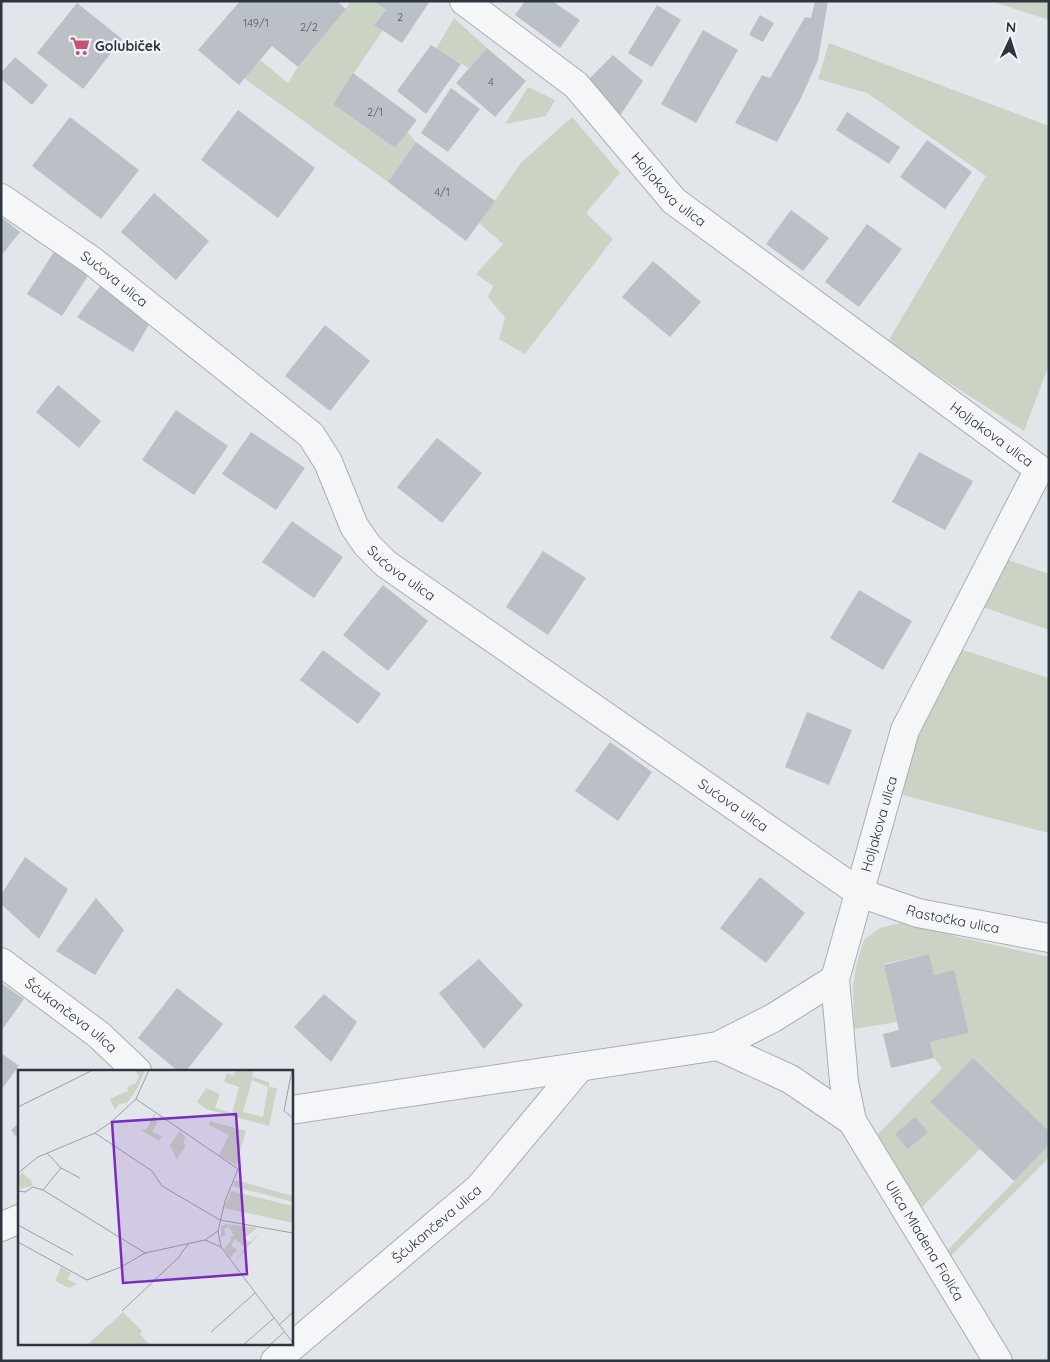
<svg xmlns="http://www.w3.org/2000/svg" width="1050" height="1362" viewBox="0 0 1050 1362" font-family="Quicksand,sans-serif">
<rect width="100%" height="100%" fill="#e2e6ea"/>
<!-- green -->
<g fill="#cad3c4">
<polygon points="350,1 374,1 386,10 374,24 383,30 333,104 395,148 407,132 416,142 388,182 244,78 260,60 288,83 298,67 346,9"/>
<polygon points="991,1 1049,1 1049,20"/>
<polygon points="454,18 487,48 469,68 436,49"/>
<polygon points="829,43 1049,126 1049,365 1024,431 887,343 986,176 867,93 818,79"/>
<polygon points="528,87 555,100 546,116 505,124"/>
<polygon points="572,117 620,173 586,213 613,239 525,354 499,339 505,318 488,297 493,286 476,274 503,244 479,223 521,163"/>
<polygon points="1008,560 1049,574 1049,630 983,607"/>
<polygon points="963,650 1049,678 1049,833 899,794 912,742"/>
<polygon points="901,923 921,925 958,937 1049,957 1049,1131 972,1059 930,1102 980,1149 917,1212 875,1137 942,1068 934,1058 930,1042 969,1033 954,971 934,975 929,954 884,964 897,1022 854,1029 853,985 857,962 864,940 880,928"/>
<polygon points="1049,1145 1049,1158 945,1262 942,1256"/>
</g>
<!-- building -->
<g fill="#bac0c6">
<polygon points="240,1 337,1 346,9 298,67 272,46 239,85 198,50"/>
<polygon points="374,1 430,1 402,43 374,25 386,10"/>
<polygon points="525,1 556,1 555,3 580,20 560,48 515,15"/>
<polygon points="815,1 828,1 818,60 801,98 777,142 735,123 762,75 770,78 805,17 811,18"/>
<polygon points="77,3 122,39 83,89 37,53"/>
<polygon points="657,5 681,20 652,67 628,53"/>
<polygon points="760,15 774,23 763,42 749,35"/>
<polygon points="703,30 738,50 696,123 661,104"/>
<polygon points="431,45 461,64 426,114 397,91"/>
<polygon points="487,48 526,81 495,117 456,83"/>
<polygon points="613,55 643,81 619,117 583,85"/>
<polygon points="15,57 48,85 32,105 1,79 1,73"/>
<polygon points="353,73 417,120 395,148 333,104"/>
<polygon points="451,88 480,109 448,152 421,133"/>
<polygon points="238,110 315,168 278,218 201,160"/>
<polygon points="847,112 900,147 889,164 836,130"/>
<polygon points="70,117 139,170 101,219 32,166"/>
<polygon points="927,140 972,172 945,209 900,177"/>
<polygon points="416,142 495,201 466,241 388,182"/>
<polygon points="154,193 209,241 176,280 121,232"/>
<polygon points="791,210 829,238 803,271 766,244"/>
<polygon points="1,217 20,232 1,256"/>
<polygon points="867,224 902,249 859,307 825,282"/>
<polygon points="54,252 89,274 62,316 27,294"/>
<polygon points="653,261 701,302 670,337 622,297"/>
<polygon points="100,286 151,321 133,352 77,317"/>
<polygon points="325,325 370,361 330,411 285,376"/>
<polygon points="58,385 101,421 79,448 36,412"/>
<polygon points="176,410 228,446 194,495 142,460"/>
<polygon points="251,432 305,468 276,510 222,474"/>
<polygon points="437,438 482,473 442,523 397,487"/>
<polygon points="919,452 973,481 945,530 892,502"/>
<polygon points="292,521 343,557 314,598 262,562"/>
<polygon points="543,551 586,578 548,635 506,607"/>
<polygon points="383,585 428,621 388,671 343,635"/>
<polygon points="859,590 912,621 883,670 830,638"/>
<polygon points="323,650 381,694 358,724 300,680"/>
<polygon points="807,712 852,730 829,785 785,767"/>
<polygon points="610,742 652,772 618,821 575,791"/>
<polygon points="25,857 68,889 39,939 1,904 1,895"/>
<polygon points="760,877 805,913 766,963 720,928"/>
<polygon points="96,898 124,930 95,975 56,951"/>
<polygon points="929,954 934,975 954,970 969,1033 930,1042 934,1058 891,1068 883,1034 899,1030 884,965"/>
<polygon points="479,959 523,1005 484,1049 439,993"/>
<polygon points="1,983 24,999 1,1031"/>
<polygon points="177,988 223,1024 186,1071 178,1071 138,1038"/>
<polygon points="324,994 357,1022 331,1062 294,1027"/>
<polygon points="1,1053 19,1066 1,1090"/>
<polygon points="973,1058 1049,1131 1049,1145 1014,1181 930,1102"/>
<polygon points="915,1117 928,1132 908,1149 895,1134"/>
<polygon points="19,1123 19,1140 11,1130"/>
</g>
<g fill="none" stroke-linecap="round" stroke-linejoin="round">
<defs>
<g id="street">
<path id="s1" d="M 464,1 L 576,85 L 674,201 L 1039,469 L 905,730 L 835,979 L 844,1082 L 852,1121 L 998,1361"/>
<path id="s2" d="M 1,198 L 91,260 L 311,435 L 328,462 L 354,526 L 367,545 L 386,564 L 860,893 L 918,913 L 1049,938"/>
<path id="s3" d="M 1,962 L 99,1035 L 137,1071"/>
<polyline points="718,1046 790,1079 852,1121"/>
<polyline points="291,1110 718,1046 773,1018 835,979"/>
<polyline points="1,1227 19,1219"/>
<path id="s4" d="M 275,1361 L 479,1188 L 580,1067"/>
</g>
</defs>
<!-- street casing -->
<use href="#street" stroke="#a8aeb4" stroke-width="30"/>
<!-- street -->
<use href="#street" stroke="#f5f6f8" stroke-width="28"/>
</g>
<!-- icons -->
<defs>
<symbol id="supermarket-bare" viewBox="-9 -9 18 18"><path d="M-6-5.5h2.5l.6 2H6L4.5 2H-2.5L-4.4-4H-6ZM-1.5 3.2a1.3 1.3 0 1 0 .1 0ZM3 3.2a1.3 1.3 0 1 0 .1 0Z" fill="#c45275" stroke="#f2f5f7" stroke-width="2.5" paint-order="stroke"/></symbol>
</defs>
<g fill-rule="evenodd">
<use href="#supermarket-bare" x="66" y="32" width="28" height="28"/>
</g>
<g text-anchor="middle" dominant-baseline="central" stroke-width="4.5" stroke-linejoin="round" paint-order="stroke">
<!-- number labels -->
<g font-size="11" fill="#505862">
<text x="400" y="17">2</text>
<text x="256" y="23">149/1</text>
<text x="309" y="27">2/2</text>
<text x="491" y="82">4</text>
<text x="375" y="112">2/1</text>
<text x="442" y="192">4/1</text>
</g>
<!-- poi labels -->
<g font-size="14" font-weight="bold" fill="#2c3640" stroke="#f2f5f7" text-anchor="start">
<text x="95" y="46">Golubiček</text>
</g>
<!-- street labels -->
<g font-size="14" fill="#2c3640" stroke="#f2f5f7">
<text stroke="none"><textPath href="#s1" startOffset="280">Holjakova ulica</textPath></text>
<text stroke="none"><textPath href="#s2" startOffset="139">Sućova ulica</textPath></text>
<text stroke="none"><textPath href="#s1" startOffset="686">Holjakova ulica</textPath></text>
<text stroke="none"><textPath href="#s2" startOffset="559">Sućova ulica</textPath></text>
<text stroke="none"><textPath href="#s2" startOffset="964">Sućova ulica</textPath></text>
<text transform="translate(879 824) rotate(-74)">Holjakova ulica</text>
<text stroke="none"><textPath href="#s2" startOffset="1215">Rastočka ulica</textPath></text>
<text stroke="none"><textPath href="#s3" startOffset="88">Šćukančeva ulica</textPath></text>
<text stroke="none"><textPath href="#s4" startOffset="212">Šćukančeva ulica</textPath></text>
<text stroke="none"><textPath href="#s1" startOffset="1580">Ulica Mladena Fiolića</textPath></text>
</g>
</g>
<!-- overview -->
<g transform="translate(18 1070)">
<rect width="275" height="275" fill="#e2e6ea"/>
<path d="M 117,0 L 127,0 L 120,17 L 109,33 L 101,34 L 97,40 L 92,29 L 110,21 L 109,17 L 118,13 L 121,7 ZM 217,0 L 236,0 L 234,7 L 251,12 L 251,17 L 259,18 L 251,56 L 188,39 L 179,32 L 188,18 L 202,24 L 197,38 L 214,43 L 221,17 L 206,12 L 209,3 L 216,6 ZM 234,10 L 250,17 L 245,47 L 225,42 ZM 136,43 L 139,53 L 134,62 L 144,66 L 141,71 L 123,60 L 129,59 ZM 192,51 L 228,61 L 218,95 L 201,85 L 211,65 L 191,55 ZM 162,61 L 168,68 L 165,73 L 168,75 L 159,90 L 152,75 ZM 6,101 L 5,104 L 13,110 L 15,116 L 0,119 L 0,107 ZM 217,110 L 275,126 L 275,132 L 215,116 ZM 213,121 L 275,136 L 275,153 L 206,138 ZM 208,154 L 239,158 L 226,168 L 232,172 L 242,163 L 216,193 L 227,177 L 217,169 L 213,175 L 219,180 L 212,188 L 206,179 L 213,171 L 212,167 L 216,166 L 211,157 L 206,159 L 208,165 L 203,167 L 203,156 ZM 43,197 L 53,203 L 49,209 L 59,214 L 51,218 L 37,211 ZM 105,242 L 124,261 L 122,264 L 132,275 L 69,275 Z" fill="#cad3c4" fill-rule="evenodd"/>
<path fill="none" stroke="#99a0a6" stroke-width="1" d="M 274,0 L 266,41 L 275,48M 0,37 L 75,0M 77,63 L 134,101 L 144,116 L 202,150 L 275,163M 43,98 L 62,108M 0,103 L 20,87 L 77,63 L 92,53 L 118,29 L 131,0M 25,120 L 43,98 L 29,83M 0,121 L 7,122 L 15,117 L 25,120 L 127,183 L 187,170 L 200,161 L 207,131 L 220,99 L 118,29M 0,155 L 55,185M 200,161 L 203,177 L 275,273M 187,170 L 203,177M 0,172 L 69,210 L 103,197 L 127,183M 104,241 L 160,188 L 171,173M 261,255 L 275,242M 193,262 L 237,223M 225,275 L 256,248M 252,275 L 266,262"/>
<path fill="#7b2cbf" fill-opacity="0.15" stroke="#7b2cbf" stroke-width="2.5" d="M 218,44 L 229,204 L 105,213 L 94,52 Z"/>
<rect width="275" height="275" fill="none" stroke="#2c3640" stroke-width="2.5"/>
</g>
<!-- border -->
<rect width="1050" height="1362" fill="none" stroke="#2c3640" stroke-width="5"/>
<!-- north arrow -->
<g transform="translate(1010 40) rotate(4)" stroke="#f2f5f7" stroke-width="4" paint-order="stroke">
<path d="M0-4L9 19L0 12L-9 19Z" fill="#2c3640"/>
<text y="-8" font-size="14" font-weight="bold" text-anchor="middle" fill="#2c3640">N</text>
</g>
</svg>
